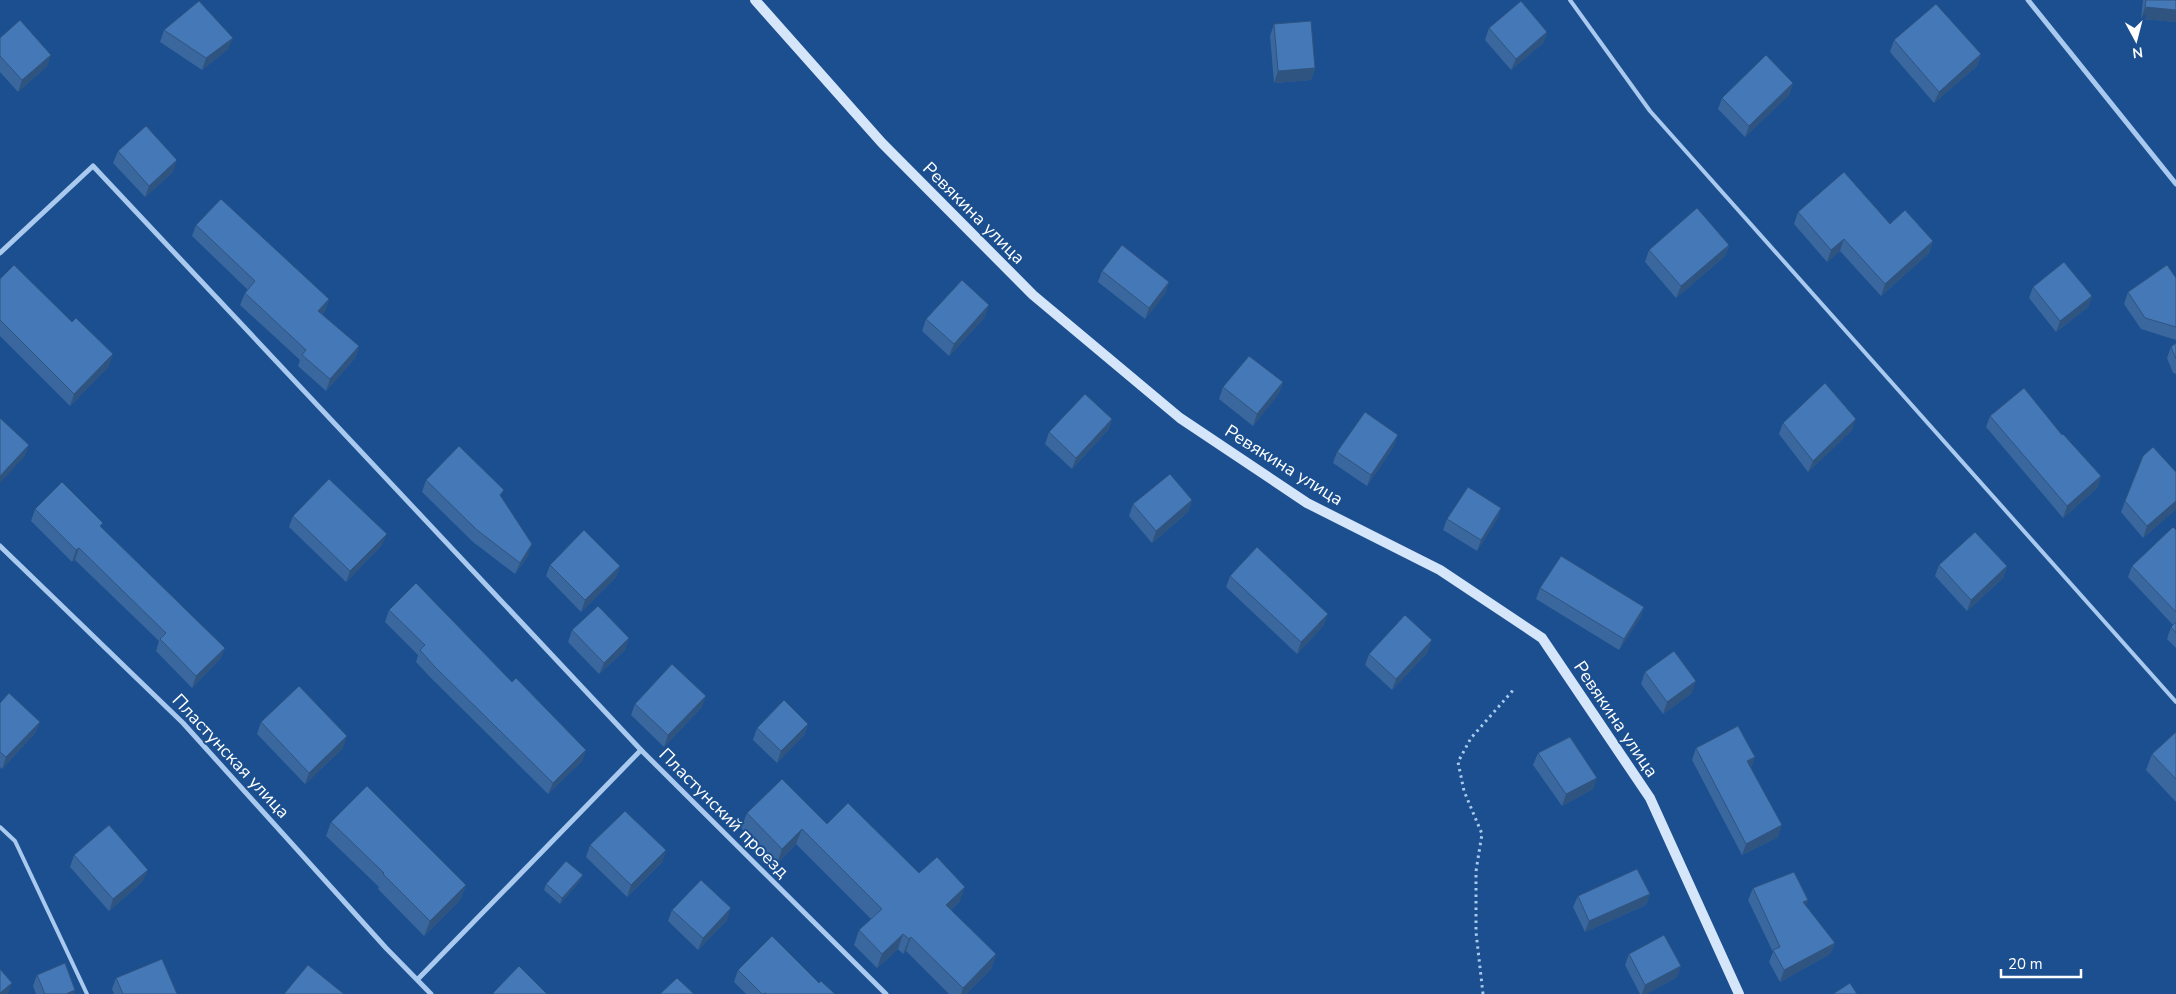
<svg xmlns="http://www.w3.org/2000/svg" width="2176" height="994" viewBox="0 0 2176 994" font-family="'Nunito Sans',sans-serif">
<rect width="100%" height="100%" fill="#1b4f8f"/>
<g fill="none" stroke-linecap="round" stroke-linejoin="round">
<!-- path -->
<polyline stroke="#a9c9ee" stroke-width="3" stroke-dasharray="2.5 4" stroke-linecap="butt" points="1483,994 1476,932 1476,871 1482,834 1464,791 1458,762 1471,738 1515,688"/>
<!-- service -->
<g stroke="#a9c9ee" stroke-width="4">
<polyline points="1570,0 1650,111 2176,702"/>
<polyline points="0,827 15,841 87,994"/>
</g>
<!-- minor -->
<g stroke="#a9c9ee" stroke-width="5">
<polyline points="2028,0 2176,184"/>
<polyline points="0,253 93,166 641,750"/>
<polyline points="0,546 183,723 386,948 431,994"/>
<polyline points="418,979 641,750 886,994"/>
</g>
<!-- secondary -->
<polyline stroke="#d6e6fa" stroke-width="10" points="755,0 882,143 1033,295 1180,418 1307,503 1440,570 1542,638 1650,798 1739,994"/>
</g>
<!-- wall -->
<g fill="#3a679d">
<polygon points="2143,0 2176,0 2176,22 2141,19"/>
<polygon points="1274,24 1315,68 1311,80 1274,83 1270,36"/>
<polygon points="1489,28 1547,32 1543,43 1511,70 1485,40"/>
<polygon points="164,30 228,49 202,70 160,42"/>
<polygon points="0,38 47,66 18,92 0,72"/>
<polygon points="1894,40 1981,54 1977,66 1934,103 1890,52"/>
<polygon points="1793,83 1789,95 1745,137 1718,109 1722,98"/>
<polygon points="118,151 173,172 145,197 113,163"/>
<polygon points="1798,212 1890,224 1933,241 1929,253 1881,296 1840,251 1827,262 1794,224"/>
<polygon points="196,225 329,299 325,311 322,314 359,346 355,358 326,391 298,366 300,360 240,305 245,293 248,290 192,236"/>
<polygon points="1729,245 1725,256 1676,298 1645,262 1649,250"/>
<polygon points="1102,271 1169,282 1165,294 1145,319 1098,282"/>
<polygon points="2176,278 2176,340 2141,329 2124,304 2128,292"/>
<polygon points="0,279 109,366 70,406 0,336"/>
<polygon points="2033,287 2092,296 2088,307 2056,332 2029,298"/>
<polygon points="985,317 949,356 922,331 926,319"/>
<polygon points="2176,343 2176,374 2173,373 2167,358 2171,347"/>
<polygon points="1283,382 1279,393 1253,426 1219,399 1223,387"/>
<polygon points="1990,416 2062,435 2101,476 2097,488 2063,518 1986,427"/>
<polygon points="1112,419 1108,430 1072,469 1045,444 1049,432"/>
<polygon points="1783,423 1852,430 1808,472 1779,434"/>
<polygon points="1394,446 1367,486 1333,463 1337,452"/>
<polygon points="2176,472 2176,509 2143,538 2121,512 2125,501"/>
<polygon points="426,480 528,556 515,574 473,542 422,492"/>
<polygon points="1192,500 1188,512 1152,543 1129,516 1133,504"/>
<polygon points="1501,508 1497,519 1477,551 1443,530 1447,519"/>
<polygon points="35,509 102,528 225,648 220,659 192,688 156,651 159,641 75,560 72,562 31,521"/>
<polygon points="293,516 382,545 346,582 289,527"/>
<polygon points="2176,530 2176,648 2167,639 2171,627 2173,625 2128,577 2132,566"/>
<polygon points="550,565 620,566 616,577 581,612 546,576"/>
<polygon points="1939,565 2007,566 2003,578 1967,611 1935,576"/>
<polygon points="1230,576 1324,625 1297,654 1226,587"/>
<polygon points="1540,588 1644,607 1640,618 1619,650 1536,599"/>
<polygon points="389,610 512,682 586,750 582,761 548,794 431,678 416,662 418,655 385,622"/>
<polygon points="572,630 629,638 625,650 599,674 568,642"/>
<polygon points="1428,652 1392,690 1365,665 1369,654"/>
<polygon points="1645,672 1692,693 1663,714 1641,684"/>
<polygon points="0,703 40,722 35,733 2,769 0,767"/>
<polygon points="635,704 702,707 664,747 631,715"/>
<polygon points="261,722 343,748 305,784 257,734"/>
<polygon points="808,724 804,735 777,763 753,740 757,728"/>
<polygon points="2176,732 2176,802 2146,770 2152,754"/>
<polygon points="1696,748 1755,757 1751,767 1778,837 1742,855 1692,760"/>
<polygon points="1538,753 1593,789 1562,806 1533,765"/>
<polygon points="747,813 827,824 919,873 960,901 951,910 996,954 991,969 966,994 949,994 906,951 903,954 898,949 877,968 854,945 859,930 871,919 796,844 777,864 741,828"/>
<polygon points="331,822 466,885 460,900 424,936 378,889 379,887 326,836"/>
<polygon points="590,845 666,850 662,862 627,897 586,857"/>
<polygon points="74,855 143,881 109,911 70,867"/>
<polygon points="580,881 560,904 544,890 546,884"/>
<polygon points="1753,888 1806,906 1835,943 1830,954 1780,982 1769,962 1773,952 1748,900"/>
<polygon points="1650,894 1646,905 1585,932 1573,907 1578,896"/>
<polygon points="672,910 727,920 698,950 668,921"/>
<polygon points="1629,954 1677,977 1646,994 1640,994 1625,965"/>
<polygon points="738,970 819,983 835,994 746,994 734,982"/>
<polygon points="37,975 74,994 36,994 33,986"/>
<polygon points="116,978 177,994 114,994 112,989"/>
</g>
<!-- shaded-wall -->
<g fill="#305480">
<polygon points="2145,7 2176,10 2176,22 2141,19"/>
<polygon points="1547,32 1543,43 1511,70 1516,59"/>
<polygon points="233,38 228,49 202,70 206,58"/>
<polygon points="1981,54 1977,66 1934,103 1939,92"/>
<polygon points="51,55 47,66 18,92 22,80"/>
<polygon points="1315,68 1311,80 1274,83 1278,71"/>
<polygon points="1793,83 1789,95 1745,137 1749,126"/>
<polygon points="177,160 173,172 145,197 149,186"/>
<polygon points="1844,239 1840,251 1827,262 1831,250"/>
<polygon points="1933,241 1929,253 1881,296 1885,284"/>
<polygon points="1729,245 1725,256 1676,298 1681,286"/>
<polygon points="1169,282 1165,294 1145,319 1149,308"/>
<polygon points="2092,296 2088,307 2056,332 2060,321"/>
<polygon points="329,299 325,311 314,322 318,311"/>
<polygon points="989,305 985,317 949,356 954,344"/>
<polygon points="359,346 355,358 326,391 330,379"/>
<polygon points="113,354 109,366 70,406 74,394"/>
<polygon points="1283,382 1279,393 1253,426 1257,414"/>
<polygon points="1112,419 1108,430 1072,469 1076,458"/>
<polygon points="1856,419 1852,430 1808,472 1813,461"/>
<polygon points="1398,435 1394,446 1367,486 1371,475"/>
<polygon points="29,445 25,456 0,483 0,476"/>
<polygon points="2101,476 2097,488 2063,518 2067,506"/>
<polygon points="1192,500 1188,512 1152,543 1156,531"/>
<polygon points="2176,501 2176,509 2143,538 2147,526"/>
<polygon points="1501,508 1497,519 1477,551 1481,540"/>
<polygon points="387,534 382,545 346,582 350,571"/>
<polygon points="532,544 528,556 515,574 520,563"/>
<polygon points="79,548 75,560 72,562 76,550"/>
<polygon points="620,566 616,577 581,612 585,600"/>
<polygon points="2007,566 2003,578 1967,611 1971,600"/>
<polygon points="1644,607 1640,618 1619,650 1624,639"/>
<polygon points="1328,614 1324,625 1297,654 1301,642"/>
<polygon points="629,638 625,650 599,674 604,663"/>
<polygon points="1432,640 1428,652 1392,690 1396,679"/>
<polygon points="225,648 220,659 192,688 196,676"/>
<polygon points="1696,681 1692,693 1663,714 1667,702"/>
<polygon points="706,696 702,707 664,747 668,735"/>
<polygon points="40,722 35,733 2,769 6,757"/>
<polygon points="808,724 804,735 777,763 781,751"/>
<polygon points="347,736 343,748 305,784 309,773"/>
<polygon points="586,750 582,761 548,794 553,783"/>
<polygon points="1755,757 1750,769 1747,761"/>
<polygon points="1597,778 1593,789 1562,806 1566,794"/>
<polygon points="1782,825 1778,837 1742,855 1746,844"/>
<polygon points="802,829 796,844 777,864 782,849"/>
<polygon points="666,850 662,862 627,897 631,885"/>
<polygon points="148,870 143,881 109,911 113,899"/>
<polygon points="583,875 580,881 560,904 562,898"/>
<polygon points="466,885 460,900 424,936 430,921"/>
<polygon points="965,887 960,901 940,920 946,905"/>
<polygon points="1650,894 1646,905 1585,932 1589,921"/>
<polygon points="1808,900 1804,912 1803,902"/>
<polygon points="731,908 727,920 698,950 703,938"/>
<polygon points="903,934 898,949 877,968 882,954"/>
<polygon points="911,937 906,951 903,954 909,939"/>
<polygon points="1835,943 1830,954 1780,982 1784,970"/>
<polygon points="996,954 991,969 966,994 961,994 963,988"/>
<polygon points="1681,966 1677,977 1646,994 1642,994 1645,985"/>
<polygon points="12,983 8,994 0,994 0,993"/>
<polygon points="75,990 74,994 66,994"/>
</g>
<!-- building -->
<g fill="#4478b7" stroke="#305480">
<polygon points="2146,0 2176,0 2176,10 2145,7"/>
<polygon points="199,1 233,38 206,58 164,30"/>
<polygon points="1521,1 1547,32 1516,59 1489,28"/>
<polygon points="1936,4 1981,54 1939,92 1894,40"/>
<polygon points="20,20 51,55 22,80 0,56 0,38"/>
<polygon points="1311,21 1315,68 1278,71 1274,24"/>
<polygon points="1766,55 1793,83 1749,126 1722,98"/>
<polygon points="146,126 177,160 149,186 118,151"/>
<polygon points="1844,172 1890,224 1905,210 1933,241 1885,284 1844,239 1831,250 1798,212"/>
<polygon points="221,199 329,299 318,311 359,346 330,379 302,355 306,350 245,293 255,281 196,225"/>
<polygon points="1697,208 1729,245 1681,286 1649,250"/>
<polygon points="1122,245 1169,282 1149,308 1102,271"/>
<polygon points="2064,262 2092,296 2060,321 2033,287"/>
<polygon points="14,265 72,322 76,318 113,354 74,394 0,320 0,279"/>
<polygon points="2167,265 2176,278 2176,327 2145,318 2128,292"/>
<polygon points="962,280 989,305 954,344 926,319"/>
<polygon points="2176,343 2176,359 2171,347"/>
<polygon points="1249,356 1283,382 1257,414 1223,387"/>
<polygon points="1825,383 1856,419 1813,461 1783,423"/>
<polygon points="2024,388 2062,435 2063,434 2101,476 2067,506 1990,416"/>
<polygon points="1085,394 1112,419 1076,458 1049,432"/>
<polygon points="1365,412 1398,435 1371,475 1337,452"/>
<polygon points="0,418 29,445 0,476"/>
<polygon points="459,446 504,490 500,495 532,544 520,563 477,530 426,480"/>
<polygon points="2153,447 2176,472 2176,501 2147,526 2125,501 2143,456"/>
<polygon points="1170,474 1192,500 1156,531 1133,504"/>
<polygon points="329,479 387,534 350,571 293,516"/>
<polygon points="62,482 103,523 100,526 225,648 196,676 160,639 166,633 79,548 76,550 35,509"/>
<polygon points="1468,487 1501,508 1481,540 1447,519"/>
<polygon points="2173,527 2176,530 2176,612 2132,566"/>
<polygon points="584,530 620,566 585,600 550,565"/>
<polygon points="1975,532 2007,566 1971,600 1939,565"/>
<polygon points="1257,547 1328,614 1301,642 1230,576"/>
<polygon points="1561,556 1644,607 1624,639 1540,588"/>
<polygon points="416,583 512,682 516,678 586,750 553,783 435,667 420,650 425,645 389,610"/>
<polygon points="598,606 629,638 604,663 572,630"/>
<polygon points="1405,615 1432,640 1396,679 1369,654"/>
<polygon points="2176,622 2176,633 2171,627"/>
<polygon points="1674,651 1696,681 1667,702 1645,672"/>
<polygon points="672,664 706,696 668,735 635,704"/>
<polygon points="299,686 347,736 309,773 261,722"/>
<polygon points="9,693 40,722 6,757 0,752 0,703"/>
<polygon points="784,700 808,724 781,751 757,728"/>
<polygon points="1738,726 1755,757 1747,761 1782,825 1746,844 1696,748"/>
<polygon points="2176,732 2176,779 2152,754"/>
<polygon points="1570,737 1597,778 1566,794 1538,753"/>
<polygon points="782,779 827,824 848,803 919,873 937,857 965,887 946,905 996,954 963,988 911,937 909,939 903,934 882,954 859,930 882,909 802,829 782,849 747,813"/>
<polygon points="367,786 466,885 430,921 383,874 384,873 331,822"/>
<polygon points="625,811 666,850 631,885 590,845"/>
<polygon points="109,825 148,870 113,899 74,855"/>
<polygon points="566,861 583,875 562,898 546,884"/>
<polygon points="1637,869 1650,894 1589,921 1578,896"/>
<polygon points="1794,872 1808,900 1803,902 1835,943 1784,970 1773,950 1780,947 1753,888"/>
<polygon points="701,880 731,908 703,938 672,910"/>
<polygon points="1664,935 1681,966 1645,985 1629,954"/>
<polygon points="772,936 819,983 821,981 835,994 766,994 766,993 762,994 738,970"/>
<polygon points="162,959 177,994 123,994 116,978"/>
<polygon points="65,963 75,990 66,994 45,994 37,975"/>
<polygon points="308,965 344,994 284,994"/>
<polygon points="519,966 547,994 494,994 493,993"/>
<polygon points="0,969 12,983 0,993"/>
<polygon points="677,978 694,994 660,994"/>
<polygon points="1850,983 1857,994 1833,994"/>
</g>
<g text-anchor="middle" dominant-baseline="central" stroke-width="4" stroke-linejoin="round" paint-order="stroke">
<!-- street labels -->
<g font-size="18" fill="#fff" stroke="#1b4f8f">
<text transform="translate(974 213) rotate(45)">Ревякина улица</text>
<text transform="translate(1284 465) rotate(32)">Ревякина улица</text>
<text transform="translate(1616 719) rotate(56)">Ревякина улица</text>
<text transform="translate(231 756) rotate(47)">Пластунская улица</text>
<text transform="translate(724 813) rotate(45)">Пластунский проезд</text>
</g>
</g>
<!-- north arrow -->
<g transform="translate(2136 40) rotate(173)" stroke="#1b4f8f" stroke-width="4" paint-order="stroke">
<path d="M0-4L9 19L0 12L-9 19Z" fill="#ffffff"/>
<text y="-8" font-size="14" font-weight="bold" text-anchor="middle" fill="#ffffff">N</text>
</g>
<!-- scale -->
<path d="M2001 969v8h80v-8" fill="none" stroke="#ffffff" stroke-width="2.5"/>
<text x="2008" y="969" font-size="15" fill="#ffffff" stroke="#1b4f8f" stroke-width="4" paint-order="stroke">20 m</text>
</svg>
